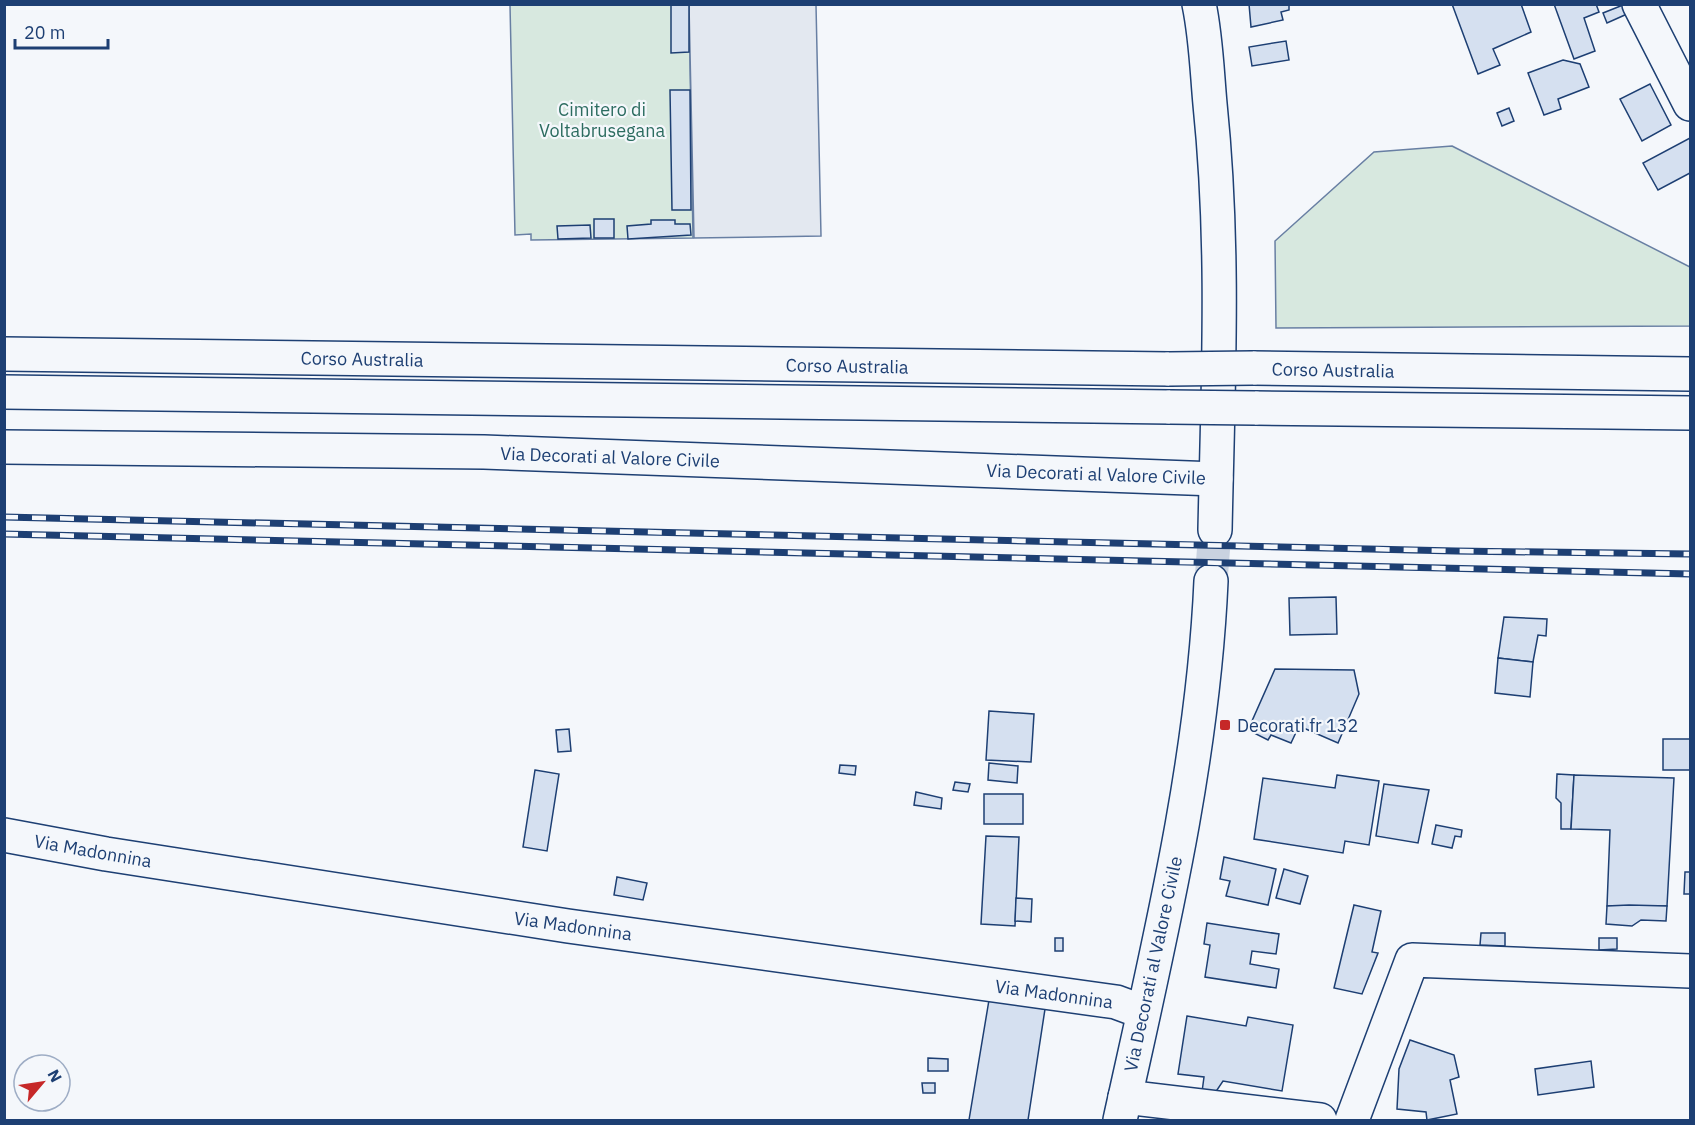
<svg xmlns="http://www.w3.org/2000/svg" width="1695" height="1125" viewBox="0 0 1695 1125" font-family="'IBM Plex Sans',sans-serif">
<rect width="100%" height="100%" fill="#f4f7fb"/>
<!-- green -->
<g fill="#d7e8df" stroke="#687fa3" stroke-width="1.5">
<polygon points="510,5 689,5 693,238 531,240 531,234 515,235"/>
<polygon points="1452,146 1690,267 1690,326 1276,328 1275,241 1374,152"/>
</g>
<!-- parking -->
<polygon fill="#e3e8f0" stroke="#687fa3" stroke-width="1.5" points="689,5 816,5 821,236 694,238"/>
<!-- building -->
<g fill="#d5e0f0" stroke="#1d3f73" stroke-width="1.5">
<polygon points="671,4 689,4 689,52 671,53"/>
<polygon points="1249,4 1289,4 1289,10 1281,12 1283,20 1251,27"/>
<polygon points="1452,4 1521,4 1531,32 1493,49 1500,65 1478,74"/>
<polygon points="1554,4 1596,4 1599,12 1584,18 1595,51 1574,59"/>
<polygon points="1623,5 1627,14 1607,23 1603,13"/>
<polygon points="1286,41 1289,60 1252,66 1249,47"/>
<polygon points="1563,60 1580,64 1589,87 1558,99 1561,109 1544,115 1528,73"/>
<polygon points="1650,84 1671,125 1642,141 1620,99"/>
<polygon points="670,90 690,90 691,210 672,210"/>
<polygon points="1509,108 1514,121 1502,126 1497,113"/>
<polygon points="1690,138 1690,173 1658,190 1643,163"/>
<rect x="594" y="219" width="20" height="19"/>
<polygon points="651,220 675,220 675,224 690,224 691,235 628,239 627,226 651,224"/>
<polygon points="590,225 591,238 558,239 557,226"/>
<polygon points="1336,597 1337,634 1290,635 1289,598"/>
<polygon points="1504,617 1547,619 1546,636 1538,635 1533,662 1498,658"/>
<polygon points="1498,658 1533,662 1530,697 1495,693"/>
<polygon points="1275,669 1354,670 1359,694 1338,743 1299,726 1291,743 1271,735 1268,740 1248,730"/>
<polygon points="989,711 1034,714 1031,762 986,760"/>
<polygon points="569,729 571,751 558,752 556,730"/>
<rect x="1663" y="739" width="27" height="31"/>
<polygon points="989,763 1018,766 1017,783 988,780"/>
<polygon points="840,765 856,766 855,775 839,773"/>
<polygon points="535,770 559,774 547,851 523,847"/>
<polygon points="1557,774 1574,775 1571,829 1561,829 1561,803 1556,798"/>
<polygon points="1337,775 1379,781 1369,845 1345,841 1343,853 1254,839 1263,778 1335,788"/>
<polygon points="1574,775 1674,778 1667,906 1607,906 1610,830 1571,829"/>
<polygon points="955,782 970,784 968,792 953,790"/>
<polygon points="1384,784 1429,790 1418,843 1376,836"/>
<polygon points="916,792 942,798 941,809 914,805"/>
<rect x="984" y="794" width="39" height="30"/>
<polygon points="1436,825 1462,830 1461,837 1455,836 1452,848 1432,844"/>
<polygon points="986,836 1019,837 1015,926 981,924"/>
<polygon points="1224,857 1276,869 1268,905 1226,896 1230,881 1220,879"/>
<polygon points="1284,869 1308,876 1300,904 1276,898"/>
<polygon points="1685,872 1690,872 1690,894 1684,894"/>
<polygon points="617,877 647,883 643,900 614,895"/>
<polygon points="1016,898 1032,899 1031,922 1015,921"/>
<polygon points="1354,905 1381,911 1372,952 1378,953 1362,994 1334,988"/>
<polygon points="1629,905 1667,906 1666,921 1641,920 1632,926 1606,924 1607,906"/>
<polygon points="1207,923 1279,934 1276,954 1252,951 1250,964 1279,969 1276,988 1205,977 1210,945 1204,944"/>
<polygon points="1481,933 1505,933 1505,946 1480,945"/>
<rect x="1055" y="938" width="8" height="13"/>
<polygon points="1599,938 1617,938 1617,949 1599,950"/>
<polygon points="989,1000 1045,1009 1028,1120 969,1120"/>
<polygon points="1187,1016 1246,1026 1248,1017 1293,1025 1282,1091 1223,1081 1215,1093 1202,1092 1204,1077 1178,1074"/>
<polygon points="1410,1040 1454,1055 1459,1077 1450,1080 1457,1114 1427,1120 1426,1112 1397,1109 1399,1069"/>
<polygon points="928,1058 948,1059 948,1071 928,1071"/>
<polygon points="1591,1061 1594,1087 1538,1095 1535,1069"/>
<polygon points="922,1083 935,1083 935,1093 923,1093"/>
</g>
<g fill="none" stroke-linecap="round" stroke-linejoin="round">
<!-- minor-tunnel -->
<polyline stroke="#c9d2e0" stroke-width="33" stroke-dasharray="33 16" stroke-linecap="butt" points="1211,581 1215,530"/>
<defs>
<g id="minor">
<path d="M 1199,4 C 1206,37 1207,71 1210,104 C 1225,249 1218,385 1215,530"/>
<polyline points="1639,4 1690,104"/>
<polyline points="4,447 484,452 1216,479"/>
<polyline points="4,835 106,854 568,926 1116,1002 1143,1012"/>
<polyline points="1125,1097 1320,1120"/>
<path d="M 1120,1120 C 1159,943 1203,763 1211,581"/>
<polyline points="1352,1120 1412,960 1690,971"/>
</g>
<g id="highway">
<polyline points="4,354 1169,369"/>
<polyline points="1253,368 1690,374"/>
<polyline points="4,392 1170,407"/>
<polyline points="1255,408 1690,413"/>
</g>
</defs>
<!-- minor casing -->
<use href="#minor" stroke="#1d3f73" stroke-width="36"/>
<!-- highway casing -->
<use href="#highway" stroke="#1d3f73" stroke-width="36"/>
<!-- minor -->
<use href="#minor" stroke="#f4f7fb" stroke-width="33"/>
<!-- highway -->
<use href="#highway" stroke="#f4f7fb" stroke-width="33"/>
<defs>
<g id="rail">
<polyline points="4,517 1456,551 1690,554"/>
<polyline points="4,534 1690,574"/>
</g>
</defs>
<!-- rail casing -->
<use href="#rail" stroke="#1d3f73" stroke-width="7"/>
<!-- rail -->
<use href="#rail" stroke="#f4f7fb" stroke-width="4.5" stroke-dasharray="14" stroke-linecap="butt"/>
<defs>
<g id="highway-bridge">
<polyline points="1169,369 1253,368"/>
<polyline points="1170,407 1255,408"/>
</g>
</defs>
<!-- highway-bridge casing -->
<use href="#highway-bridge" stroke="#1d3f73" stroke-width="36" stroke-linecap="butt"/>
<!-- highway-bridge -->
<use href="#highway-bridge" stroke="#f4f7fb" stroke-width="33"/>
</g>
<!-- markers -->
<rect fill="#c62828" stroke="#f4f7fb" stroke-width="2" x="1219" y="719" width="12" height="12" rx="3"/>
<g text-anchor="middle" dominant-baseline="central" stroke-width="4.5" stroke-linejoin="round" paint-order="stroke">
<!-- park labels -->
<g font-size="18" fill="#2c6c60" stroke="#f4f7fb">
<text x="602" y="109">Cimitero di<tspan x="602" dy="21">Voltabrusegana</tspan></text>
</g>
<!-- street labels -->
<g font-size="18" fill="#1d3f73" stroke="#f4f7fb">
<text transform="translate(362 359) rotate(1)">Corso Australia</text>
<text transform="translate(847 366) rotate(1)">Corso Australia</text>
<text transform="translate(1333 370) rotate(1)">Corso Australia</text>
<text transform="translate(610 457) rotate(2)">Via Decorati al Valore Civile</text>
<text transform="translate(1096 474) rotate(2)">Via Decorati al Valore Civile</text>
<text transform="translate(93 851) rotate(10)">Via Madonnina</text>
<text transform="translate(573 926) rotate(8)">Via Madonnina</text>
<text transform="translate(1153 964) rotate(-78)">Via Decorati al Valore Civile</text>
<text transform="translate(1054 994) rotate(8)">Via Madonnina</text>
</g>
<!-- poi labels -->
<g font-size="18" fill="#1d3f73" stroke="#f4f7fb" text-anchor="start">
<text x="1237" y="725">Decorati fr 132</text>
</g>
</g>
<!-- border -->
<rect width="1695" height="1125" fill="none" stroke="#1d3f73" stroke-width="12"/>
<!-- north arrow -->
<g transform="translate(42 1083) rotate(61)"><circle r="28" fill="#f4f7fb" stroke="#9eadc5" stroke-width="1.5"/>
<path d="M0-4.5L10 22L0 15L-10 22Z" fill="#c62828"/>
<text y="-9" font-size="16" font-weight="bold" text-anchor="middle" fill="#1d3f73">N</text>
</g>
<!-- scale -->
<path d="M15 39v9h93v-9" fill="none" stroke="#1d3f73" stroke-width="3"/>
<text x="24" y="39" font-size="18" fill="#1d3f73" stroke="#f4f7fb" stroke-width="4.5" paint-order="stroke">20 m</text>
</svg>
